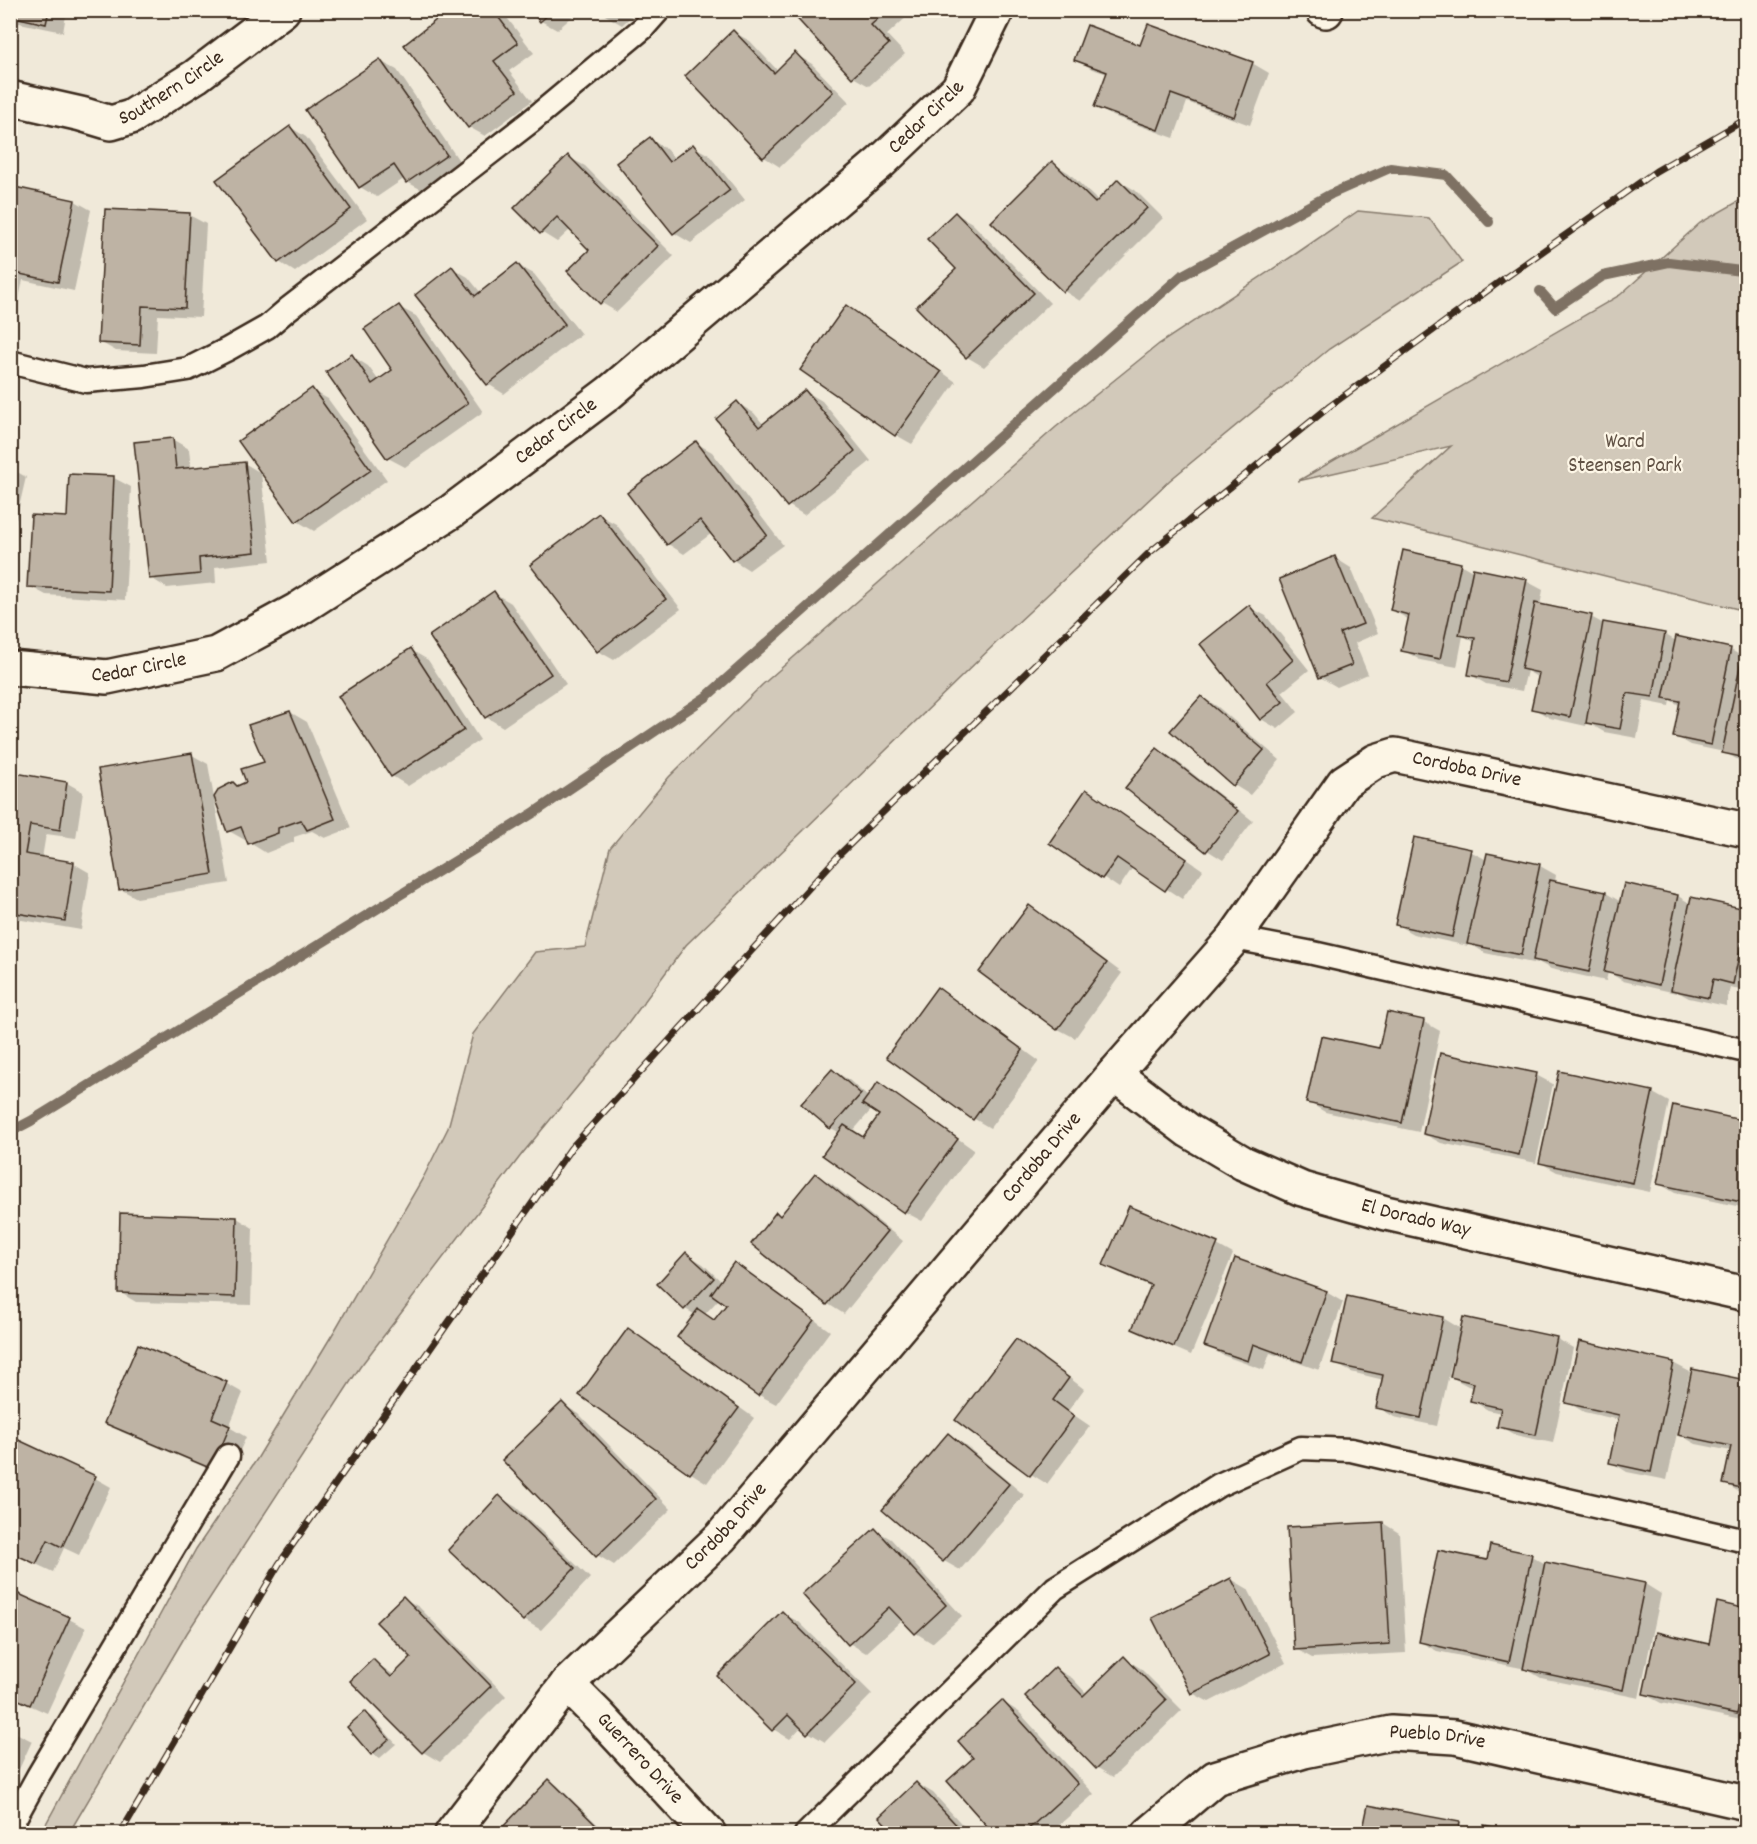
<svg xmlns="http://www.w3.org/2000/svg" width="1757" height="1844" viewBox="0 0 1757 1844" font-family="Dekko,sans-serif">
<rect width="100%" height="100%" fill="#f0e9d9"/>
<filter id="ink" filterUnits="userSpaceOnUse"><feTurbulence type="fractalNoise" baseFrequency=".0167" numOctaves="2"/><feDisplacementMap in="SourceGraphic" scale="12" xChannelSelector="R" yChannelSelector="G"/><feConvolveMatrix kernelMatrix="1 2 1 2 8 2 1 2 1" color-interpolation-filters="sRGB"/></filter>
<g filter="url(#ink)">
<!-- green -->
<g fill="#d2c9ba" stroke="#867a6c" stroke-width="1.5">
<polygon points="1746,197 1746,611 1372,518 1451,446 1298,481 1620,295 1700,223"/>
<polygon points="1358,211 1429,218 1462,262 1329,349 1170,480 998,641 686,945 619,1036 522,1154 360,1367 187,1633 69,1833 41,1833 196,1549 257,1459 335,1330 424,1176 448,1128 473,1034 535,952 585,947 610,848 669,777 762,685 1056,427 1159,344 1297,253"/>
</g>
<!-- shadow -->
<g fill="#0003" fill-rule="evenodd">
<polygon points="10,10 67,10 63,32 10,21"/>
<polygon points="451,10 501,10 534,53 509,71 532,101 485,136 469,127"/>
<polygon points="532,10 580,10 557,30 541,21"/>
<polygon points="602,10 638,10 622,25 605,15"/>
<polygon points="792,10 914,10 887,35 905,54 869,86 853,77"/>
<polygon points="733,32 750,41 778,71 795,54 812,64 849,102 780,167 764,157"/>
<polygon points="1141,47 1252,63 1269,73 1250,125 1187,102 1174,138 1113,116 1096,107 1108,74 1092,69 1076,59"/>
<polygon points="380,61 397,70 462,165 424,191 407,182 405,178 377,197 360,187 307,111"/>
<polygon points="290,127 306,137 367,219 295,272 279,262"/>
<polygon points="650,139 666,149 675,159 693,146 709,155 745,200 691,243 674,233 618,163"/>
<polygon points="568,157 585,166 674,256 617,312 600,302 592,250 571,229 557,242 541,232"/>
<polygon points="1053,163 1069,173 1098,201 1119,181 1135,190 1163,218 1080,301 1064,291"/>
<polygon points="10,187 75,201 91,210 74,291 23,280 13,326 10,325"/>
<polygon points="955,213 972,223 1050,303 984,367 967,357 919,307 958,269"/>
<polygon points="189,215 206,224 201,317 158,315 156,353 116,351 100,342"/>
<polygon points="517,265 534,274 581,334 504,394 488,384 452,268 468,277 481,293"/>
<polygon points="399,307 416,316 483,412 405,467 388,458 352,356 368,366 379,381 394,371"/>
<polygon points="846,307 863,316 956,382 912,444 896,435"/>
<polygon points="312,390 328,399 387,480 314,531 297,521 240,441"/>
<polygon points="805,391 822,401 871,461 804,515 788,505 737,403 754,413 764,425"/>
<polygon points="172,439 189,449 191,469 244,463 261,473 271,561 215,567 216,583 167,588 151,578"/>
<polygon points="696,443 712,452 783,545 749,570 733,560 712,533 684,554 668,544"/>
<polygon points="10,468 26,477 10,546"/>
<polygon points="71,475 114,478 131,487 125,600 46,595 29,586 69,519"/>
<polygon points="599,515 616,524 681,609 614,660 598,651"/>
<polygon points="1335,558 1351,568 1378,633 1355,643 1368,674 1337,687 1320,677"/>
<polygon points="1460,564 1474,572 1526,581 1543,590 1540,606 1591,617 1604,624 1664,634 1676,641 1731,650 1743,657 1744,654 1746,654 1746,763 1740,761 1724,752 1691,745 1675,736 1681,706 1670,700 1669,706 1644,701 1637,738 1604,732 1587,722 1586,726 1550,718 1533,708 1539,678 1527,671 1522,691 1486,684 1469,674 1476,643 1463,636 1457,667 1420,660 1403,650 1408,619 1392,610"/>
<polygon points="494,593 511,603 566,684 503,727 486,717 431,636"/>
<polygon points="1249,607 1266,616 1309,670 1282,692 1298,712 1278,729 1261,719 1202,644"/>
<polygon points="411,650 428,660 480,740 408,786 392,776"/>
<polygon points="1202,697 1218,707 1280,760 1250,795 1234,785 1172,731"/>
<polygon points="290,712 307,722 351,828 325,838 312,831 294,837 294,842 266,853 250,843 248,839 245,840 229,831 216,798 215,799 220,791 238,787 248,783 266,763"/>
<polygon points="1158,750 1174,759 1253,821 1223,860 1207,850"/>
<polygon points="192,755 208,764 229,883 137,898 120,889"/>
<polygon points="10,774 67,783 83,792 76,838 46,834 42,858 73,863 90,873 81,930 10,918"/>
<polygon points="1103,801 1203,870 1182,899 1133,867 1119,888 1051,842"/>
<polygon points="1470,851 1487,860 1488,854 1540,866 1556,875 1555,882 1606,893 1621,902 1678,896 1691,904 1692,899 1746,911 1746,991 1730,988 1726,1006 1689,998 1676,991 1676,993 1623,981 1608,972 1606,981 1551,969 1538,962 1537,964 1485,953 1469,943 1468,946 1413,934 1397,925"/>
<polygon points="1029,907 1046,916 1122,973 1075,1038 1058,1029 981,972"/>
<polygon points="937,989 954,999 1039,1061 990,1128 973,1118"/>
<polygon points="1388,1014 1424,1022 1440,1031 1419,1132 1325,1112 1308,1102 1380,1050"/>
<path d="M 832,1070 L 849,1080 L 868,1097 L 878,1084 L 895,1094 L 974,1150 L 922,1221 L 905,1212 L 824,1155 L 840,1133 L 831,1128 ZM 872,1109 L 881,1115 L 864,1138 L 853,1131 Z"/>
<polygon points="1561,1072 1653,1093 1669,1102 1650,1192 1557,1172 1541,1163"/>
<polygon points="1536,1075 1553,1084 1536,1163 1441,1143 1424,1134"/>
<polygon points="1674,1107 1746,1123 1746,1208 1675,1193 1658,1183"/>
<polygon points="815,1175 832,1184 903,1241 844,1314 828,1304 753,1244 781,1217"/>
<polygon points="237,1218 253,1228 251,1305 136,1302 119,1292"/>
<polygon points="1217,1245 1233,1254 1191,1355 1151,1338 1134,1329 1152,1287 1122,1274 1105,1265"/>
<path d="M 686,1254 L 703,1264 L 722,1282 L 735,1264 L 751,1274 L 830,1331 L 776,1404 L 759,1395 L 679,1337 L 696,1315 L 685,1309 L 659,1284 ZM 720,1298 L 728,1304 L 716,1320 L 705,1314 Z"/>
<polygon points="1326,1292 1343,1302 1319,1370 1270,1353 1264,1370 1222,1355 1206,1345"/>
<polygon points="1443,1318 1461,1329 1556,1338 1573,1348 1553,1443 1515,1435 1499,1426 1501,1413 1488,1410 1471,1400 1474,1388 1468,1386 1451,1377 1455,1357 1453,1357 1437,1426 1394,1417 1378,1407 1384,1380 1351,1372 1334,1363"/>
<polygon points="628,1330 645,1339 754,1418 707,1483 691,1473"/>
<polygon points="1017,1341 1033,1350 1084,1389 1068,1411 1090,1426 1047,1484 1031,1474"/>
<polygon points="139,1346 227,1384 243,1393 229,1427 246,1437 228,1477 122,1432 106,1422"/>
<polygon points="1673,1363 1690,1372 1667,1480 1627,1472 1611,1462 1620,1420 1584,1412 1567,1402"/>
<polygon points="1694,1370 1746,1382 1746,1494 1741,1493 1724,1483 1731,1451 1696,1444 1680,1435"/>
<polygon points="562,1404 579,1414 671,1509 614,1565 597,1555"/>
<polygon points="948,1435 964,1444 1024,1495 960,1570 944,1561"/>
<polygon points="95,1478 111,1487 79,1555 64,1548 53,1572 10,1552"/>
<polygon points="499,1497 516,1507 590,1578 541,1630 524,1620 450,1550"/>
<polygon points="1383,1523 1399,1533 1406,1653 1312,1658 1296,1649"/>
<polygon points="875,1530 891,1539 962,1616 932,1643 916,1633 903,1619 866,1653 849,1643"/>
<polygon points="1531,1556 1546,1564 1645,1584 1661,1594 1639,1698 1541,1678 1526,1669 1437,1651 1420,1642 1488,1562"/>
<polygon points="1231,1579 1248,1589 1286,1663 1209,1702 1192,1693"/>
<polygon points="10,1592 69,1619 86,1628 47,1713 18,1700 14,1708 10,1707"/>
<polygon points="403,1598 419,1607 506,1696 440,1762 423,1752 353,1681 373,1661 394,1675 413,1657"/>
<polygon points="1718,1604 1746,1610 1746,1721 1661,1703 1644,1694 1710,1645"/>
<polygon points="782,1613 799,1622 872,1694 825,1742 808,1732 802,1726 790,1739 773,1729"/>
<polygon points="1124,1658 1140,1668 1182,1710 1113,1777 1096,1767 1056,1669 1072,1678 1087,1694"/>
<polygon points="1003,1702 1019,1712 1094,1794 1049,1834 996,1834 976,1758"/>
<polygon points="365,1713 373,1717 396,1744 380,1758 372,1754"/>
<polygon points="10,1730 32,1741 10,1789"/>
<polygon points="550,1781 557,1785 607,1834 498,1834"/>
<polygon points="916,1783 933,1793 971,1834 897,1834"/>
<polygon points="1459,1824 1476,1833 1364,1834"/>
</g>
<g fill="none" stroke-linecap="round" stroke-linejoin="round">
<!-- stream -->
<g stroke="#7e7163" stroke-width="10">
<polyline points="1540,291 1555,308 1603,276 1669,262 1741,271 1746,268"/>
<polyline points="10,1132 31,1121 535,812 706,697 1181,276 1331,194 1390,168 1446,175 1489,222"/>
</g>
</g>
<!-- building -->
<g fill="#beb3a4" stroke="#3b2a1e" stroke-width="1.5">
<polygon points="10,10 49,10 46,24 10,16"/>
<polygon points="449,10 493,10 518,43 494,61 517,91 468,128 404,45"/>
<polygon points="530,10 553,10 540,22"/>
<polygon points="789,10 887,10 871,25 889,44 852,78"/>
<polygon points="1148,24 1253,62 1234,117 1171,94 1158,130 1094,107 1107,72 1074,60 1087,25 1140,45"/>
<polygon points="733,30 774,73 795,52 833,92 763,158 685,76"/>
<polygon points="380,59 447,155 406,183 394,165 359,188 305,110"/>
<polygon points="290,126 351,209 278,263 216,180"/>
<polygon points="650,137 669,162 693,144 730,190 673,234 616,163"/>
<polygon points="568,155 658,246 600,304 567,271 589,250 557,217 540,234 514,208"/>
<polygon points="1052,161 1095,203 1118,179 1147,208 1063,292 991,222"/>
<polygon points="10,186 75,200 58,282 10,272"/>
<polygon points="105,209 190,213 185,308 142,306 140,345 98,343"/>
<polygon points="955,212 1034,293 966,358 916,307 956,269 927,239"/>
<polygon points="517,263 565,324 487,385 415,295 452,266 475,296"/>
<polygon points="399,305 468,403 387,459 326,372 352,354 372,384 392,370 364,329"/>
<polygon points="846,305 941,372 895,436 800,370"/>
<polygon points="312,388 371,470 296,522 238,441"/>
<polygon points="805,390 855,451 787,507 716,419 737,401 759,427"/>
<polygon points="173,438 176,469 245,462 255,552 199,558 200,574 149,579 134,442"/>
<polygon points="696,441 767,535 732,561 700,520 667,545 627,493"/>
<polygon points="69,474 114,476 109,591 27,587 31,515 67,517"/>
<polygon points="599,513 666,599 597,652 530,565"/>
<polygon points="1403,550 1461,563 1440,659 1401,651 1409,615 1390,610"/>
<polygon points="1335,556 1363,624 1340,633 1352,665 1319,678 1279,579"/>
<polygon points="1473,568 1527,579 1506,682 1468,675 1475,638 1459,635"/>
<polygon points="494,591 551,674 485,718 429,636"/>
<polygon points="1535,603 1592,615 1570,717 1531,709 1539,673 1521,669"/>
<polygon points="1249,605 1293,660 1267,682 1283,702 1260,720 1200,644"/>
<polygon points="1603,622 1665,633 1653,697 1627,693 1620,729 1586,723"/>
<polygon points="1676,636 1731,648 1711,745 1673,737 1680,701 1663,698"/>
<polygon points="411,648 464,730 391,777 338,696"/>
<polygon points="1743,652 1746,653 1746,758 1722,753"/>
<polygon points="1201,696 1264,750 1233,786 1170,731"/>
<polygon points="290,711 335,819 307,830 301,820 278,828 278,833 248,844 241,827 227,832 214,797 219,789 233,782 237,786 246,782 241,769 264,762 248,725"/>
<polygon points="1157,748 1238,811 1206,852 1125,788"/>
<polygon points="192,753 213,874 119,890 98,769"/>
<polygon points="10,772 67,782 60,830 30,825 25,854 74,862 65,921 10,912"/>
<polygon points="1086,789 1187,859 1165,891 1117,858 1102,879 1049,843"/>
<polygon points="1414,837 1471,849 1452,937 1395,925"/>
<polygon points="1487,853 1540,864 1521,955 1467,944"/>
<polygon points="1550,880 1606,892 1589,972 1533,960"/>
<polygon points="1624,883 1678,895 1659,985 1604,972"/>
<polygon points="1691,897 1746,909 1746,922 1733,984 1713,979 1709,998 1671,990"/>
<polygon points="1029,905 1107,963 1057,1030 979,972"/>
<polygon points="937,987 1023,1050 973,1120 886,1057"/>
<polygon points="1387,1012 1424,1020 1402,1123 1306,1103 1321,1036 1379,1048"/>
<polygon points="1440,1053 1537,1073 1519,1155 1423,1134"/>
<polygon points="832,1069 861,1094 830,1129 801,1104"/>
<polygon points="1559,1071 1653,1091 1633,1183 1539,1163"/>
<polygon points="878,1082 958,1139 904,1213 822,1155 844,1125 863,1137 879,1115 862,1104"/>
<polygon points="1673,1105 1746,1121 1746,1203 1657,1184"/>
<polygon points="815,1173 887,1231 827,1305 751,1244 776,1212 780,1216"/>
<polygon points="1129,1206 1218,1243 1174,1347 1132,1329 1151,1285 1103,1265"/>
<polygon points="120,1213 237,1217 235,1297 118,1293"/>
<polygon points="686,1252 714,1278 684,1310 657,1284"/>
<polygon points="1235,1258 1327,1291 1302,1362 1253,1344 1248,1361 1204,1346"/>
<polygon points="734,1262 814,1320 758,1396 677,1337 698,1309 714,1320 726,1305 711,1294"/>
<polygon points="1347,1296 1443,1317 1421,1418 1376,1408 1383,1375 1332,1364"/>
<polygon points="1463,1317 1557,1337 1536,1435 1497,1427 1501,1408 1470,1401 1474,1383 1450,1377"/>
<polygon points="628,1328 739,1408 690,1474 579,1395"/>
<polygon points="1016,1339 1069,1378 1053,1400 1074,1416 1030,1476 955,1420"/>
<polygon points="1579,1341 1674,1362 1651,1472 1609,1463 1619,1415 1565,1403"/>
<polygon points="138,1344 227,1382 212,1418 230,1426 212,1469 104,1423"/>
<polygon points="1692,1369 1746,1380 1746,1489 1723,1484 1731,1446 1678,1435"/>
<polygon points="562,1402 656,1499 596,1557 502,1460"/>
<polygon points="948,1433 1009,1484 943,1562 882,1510"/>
<polygon points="10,1436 96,1476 62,1547 48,1540 36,1564 10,1552"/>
<polygon points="499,1495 575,1568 523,1621 448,1550"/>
<polygon points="1383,1522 1390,1644 1294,1650 1287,1527"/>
<polygon points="875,1528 946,1605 915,1634 889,1607 848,1645 802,1594"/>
<polygon points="1490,1545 1532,1554 1509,1662 1419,1642 1438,1550 1487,1560"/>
<polygon points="1545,1562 1645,1583 1623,1690 1523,1669"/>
<polygon points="1231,1578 1270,1654 1191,1694 1152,1618"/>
<polygon points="10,1590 70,1617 30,1705 10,1696"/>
<polygon points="403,1596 491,1686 422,1753 350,1681 373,1659 391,1677 411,1657 376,1622"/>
<polygon points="1717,1602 1746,1609 1746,1670 1737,1714 1643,1694 1656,1632 1709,1644"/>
<polygon points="782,1611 856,1684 807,1734 788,1715 772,1731 717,1676"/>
<polygon points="1124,1656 1166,1700 1096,1769 1025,1696 1055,1667 1083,1696"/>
<polygon points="1002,1700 1078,1784 1023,1834 994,1834 947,1781 973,1758 958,1741"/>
<polygon points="365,1711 389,1739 371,1755 347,1727"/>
<polygon points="10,1728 16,1730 10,1743"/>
<polygon points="549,1779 605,1834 496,1834"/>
<polygon points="916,1782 965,1834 895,1834 879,1817"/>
<polygon points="1368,1805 1460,1822 1458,1834 1362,1834"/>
<polygon points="1484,1825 1527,1834 1482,1834"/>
</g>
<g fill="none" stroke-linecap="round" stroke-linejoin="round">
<defs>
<g id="service">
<polyline points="10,362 86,381 144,376 188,369 228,349 267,327 288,309 530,122 643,28 659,10"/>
<polyline points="1234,938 1313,953 1746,1051"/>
<polyline points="10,1827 38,1776 228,1456"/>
<polyline points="806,1834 1055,1588 1219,1485 1301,1448 1351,1450 1746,1541"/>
</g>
<g id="minor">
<polyline points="1323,10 1326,11"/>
<path id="s1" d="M 10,98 L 81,114 L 111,123 L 131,117 L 196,76 L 283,10"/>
<path id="s2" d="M 10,668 L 107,677 L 216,654 L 297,610 L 452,511 L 609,393 L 881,162 L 958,89 L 997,10"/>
<path id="s3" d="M 1114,1074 L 1189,1131 L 1243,1163 L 1302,1189 L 1386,1213 L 1746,1294"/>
<path id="s4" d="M 567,1684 L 600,1717 L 709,1834"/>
<path id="s5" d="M 452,1833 L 567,1684 L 721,1537 L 1114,1074 L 1234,938 L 1344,782 L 1376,761 L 1395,755 L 1746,830"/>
<path id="s6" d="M 1149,1834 L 1215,1778 L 1304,1751 L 1391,1733 L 1455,1737 L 1746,1803"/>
</g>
</defs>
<!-- service casing -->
<use href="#service" stroke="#3b2a1e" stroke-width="27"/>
<!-- minor casing -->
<use href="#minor" stroke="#3b2a1e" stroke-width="38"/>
<!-- service -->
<use href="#service" stroke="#fcf5e5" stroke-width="22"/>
<!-- minor -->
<use href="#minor" stroke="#fcf5e5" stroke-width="33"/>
<defs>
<polyline id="rail" points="120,1834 279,1564 571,1148 840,854 1149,553 1330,406 1502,280 1656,171 1746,119"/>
</defs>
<!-- rail casing -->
<use href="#rail" stroke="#3b2a1e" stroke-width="7"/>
<!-- rail -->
<use href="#rail" stroke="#fcf5e5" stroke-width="4.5" stroke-dasharray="14" stroke-linecap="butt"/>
</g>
</g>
<g text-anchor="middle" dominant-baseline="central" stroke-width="4.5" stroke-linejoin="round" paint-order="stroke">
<!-- street labels -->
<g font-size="21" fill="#3b2a1e" stroke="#fcf5e5">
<text stroke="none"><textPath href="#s1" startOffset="174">Southern Circle</textPath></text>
<text stroke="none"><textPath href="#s2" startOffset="1102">Cedar Circle</textPath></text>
<text stroke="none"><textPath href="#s2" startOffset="616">Cedar Circle</textPath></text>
<text stroke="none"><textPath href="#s2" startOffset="130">Cedar Circle</textPath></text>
<text stroke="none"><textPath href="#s5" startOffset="1512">Cordoba Drive</textPath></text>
<text stroke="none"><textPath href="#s5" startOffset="898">Cordoba Drive</textPath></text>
<text stroke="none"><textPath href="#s3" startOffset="339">El Dorado Way</textPath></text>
<text stroke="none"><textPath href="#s5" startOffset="412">Cordoba Drive</textPath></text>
<text stroke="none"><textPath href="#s6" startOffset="315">Pueblo Drive</textPath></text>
<text stroke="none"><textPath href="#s4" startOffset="104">Guerrero Drive</textPath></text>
</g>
<!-- park labels -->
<g font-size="21" fill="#615245" stroke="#fcf5e5">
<text x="1625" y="443">Ward<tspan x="1625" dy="24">Steensen Park</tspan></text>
</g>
</g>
<!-- margin -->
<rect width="1757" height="1844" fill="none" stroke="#fcf5e5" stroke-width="36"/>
<rect x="18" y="18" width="1721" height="1808" fill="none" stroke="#3b2a1e" stroke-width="2" filter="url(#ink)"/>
</svg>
